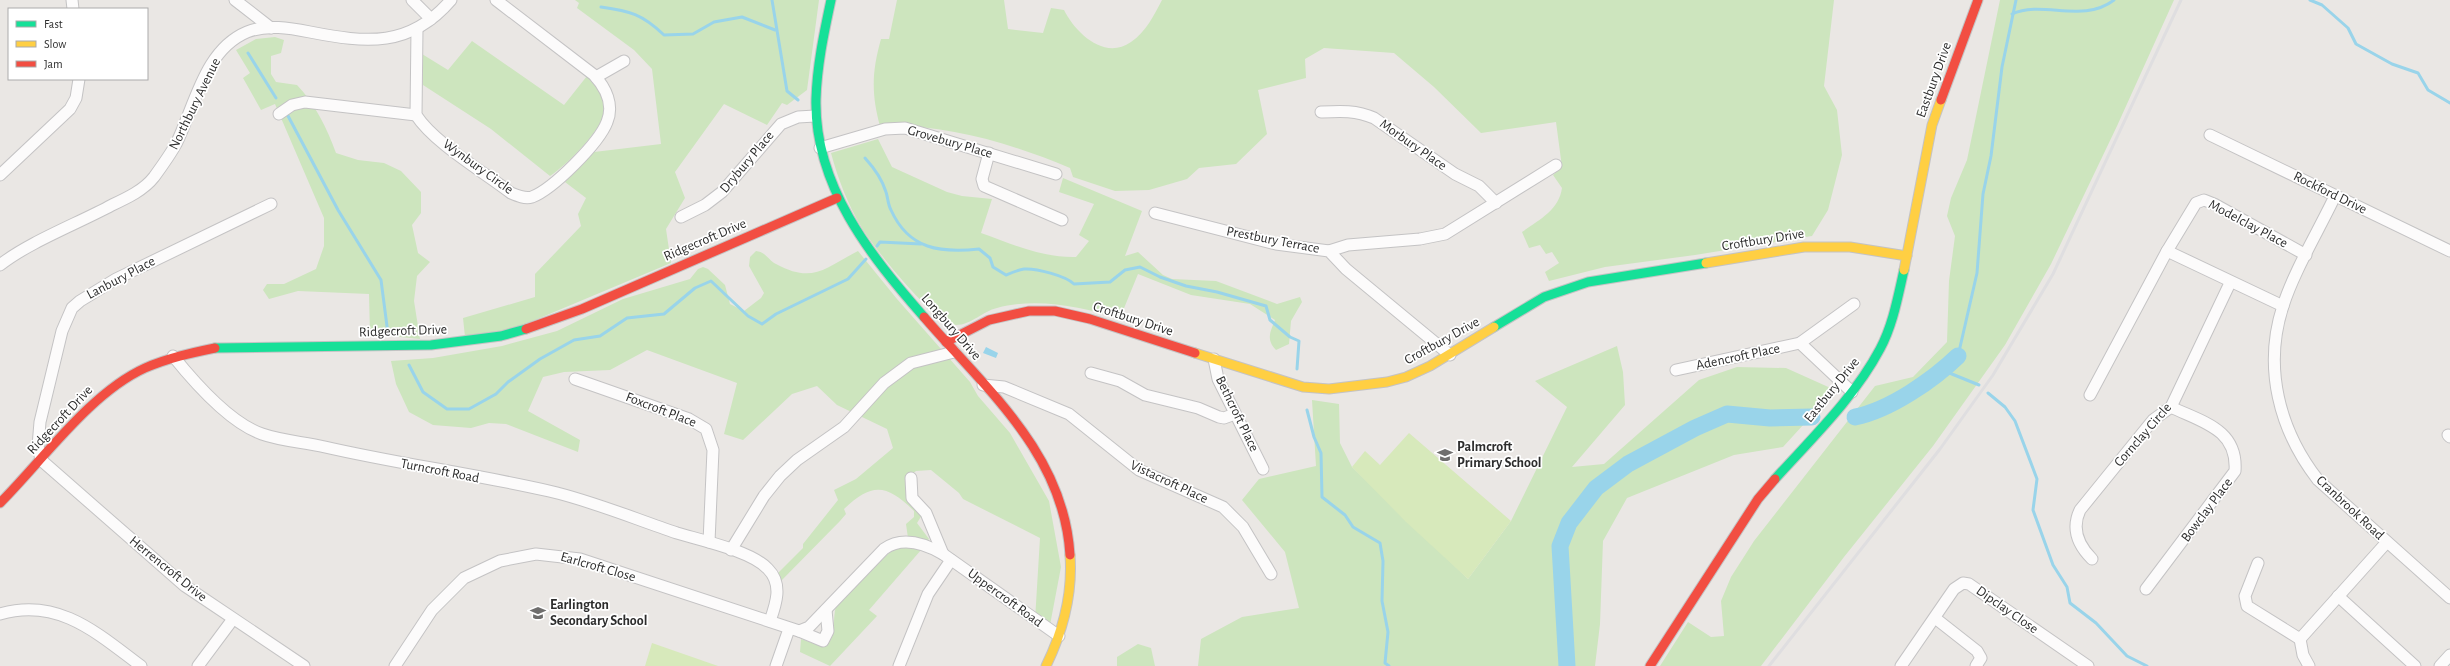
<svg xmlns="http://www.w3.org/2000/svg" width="2450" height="666" viewBox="0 0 2450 666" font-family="'Alegreya Sans',sans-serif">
<rect width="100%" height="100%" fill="#eae7e4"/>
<!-- green -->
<g fill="#cde5be">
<polygon points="575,0 819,0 807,90 787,105 782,103 767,125 724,104 675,172 685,198 666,229 671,263 516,328 465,337 463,318 535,297 535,274 581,226 578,214 586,198 565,182 594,152 661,144 652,69 634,50 577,8 579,3"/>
<path d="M 897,0 L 1004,0 L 1008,29 L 1043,33 L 1051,8 L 1064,10 C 1075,32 1104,61 1131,42 C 1146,32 1154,15 1162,0 L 1834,0 L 1824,86 L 1837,110 L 1842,155 L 1828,210 L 1812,236 L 1695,255 L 1605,267 L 1549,281 L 1545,272 L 1559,263 L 1552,252 L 1546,254 L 1540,245 L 1529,248 L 1522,232 C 1539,220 1559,210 1562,188 L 1553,175 L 1562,167 L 1556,122 L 1481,133 L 1434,87 L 1394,53 L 1324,48 L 1305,59 L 1306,78 L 1258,90 L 1267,134 L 1236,164 L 1199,168 L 1187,179 L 1149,190 L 1115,191 L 1073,177 L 1070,168 C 1011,143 945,124 880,126 C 871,93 872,71 881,39 L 889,39 Z"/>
<polygon points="2000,0 2174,0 2117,126 2051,264 2005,345 1933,446 1844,557 1761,666 1660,666 1688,622 1711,637 1724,636 1721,601 1731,577 1754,541 1875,386 1913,377 1947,342 1949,281 1955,236 1947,216 1951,198 1967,160"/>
<path d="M 275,37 L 284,40 L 281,53 L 271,56 L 271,74 L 276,82 L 297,85 C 315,104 327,128 336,153 L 358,160 L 384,163 L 401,171 L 421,192 L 421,213 L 412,225 L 418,253 L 430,262 L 417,276 L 414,301 L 420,339 L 370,334 L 369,294 L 298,291 L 269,299 L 263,290 L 267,284 L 284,284 L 316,269 L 324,246 L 324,218 L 275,104 L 261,110 L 243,78 L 250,73 L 236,50 L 256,39 Z"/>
<path d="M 472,41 L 564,105 L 587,76 C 594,81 604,94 606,104 C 608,125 567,165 550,176 L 491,129 L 423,85 L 422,54 L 448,70 Z"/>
<path d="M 878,139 L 892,167 L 947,192 L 962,196 L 992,199 L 981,233 C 1012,244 1043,258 1076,257 L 1089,241 L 1079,235 L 1094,204 L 1059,192 L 1063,178 L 1142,211 L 1125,256 L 1138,252 L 1163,275 L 1172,279 L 1216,281 L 1277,304 L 1300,297 L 1302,302 L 1291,321 L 1289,344 L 1276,350 C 1266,340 1270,332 1275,320 L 1250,304 L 1191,295 L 1138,274 L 1120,318 C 1080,307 1038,297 997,308 C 983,311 971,325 956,325 C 933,323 875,249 862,228 C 848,205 838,179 831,153 Z"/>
<path d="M 756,251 C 766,252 768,260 776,264 C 813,284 825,268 858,251 L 897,299 L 970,382 L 978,396 L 1010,433 L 1049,501 L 1061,567 L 1050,625 L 1035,620 L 1040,538 L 963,499 L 959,493 L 931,470 L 916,471 C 897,485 913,501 922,515 L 917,523 L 929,539 L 925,543 L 908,538 L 906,524 L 914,517 L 914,511 C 887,484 872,482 844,509 L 846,514 L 840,521 L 780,582 L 778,573 L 803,548 L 803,544 L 838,500 L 834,490 L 856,479 L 893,448 L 887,429 L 837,405 L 817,386 L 792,394 L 743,440 L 724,434 L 737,383 L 647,350 L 610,370 L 564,372 L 543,377 L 528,411 L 580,440 L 578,452 L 506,424 L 489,423 L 471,428 L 433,425 L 409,412 L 396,384 L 391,361 L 433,358 L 502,346 L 557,331 L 623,299 L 690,279 L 698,269 L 703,267 L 708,269 L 725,285 L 730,304 L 744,311 L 761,298 L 764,293 L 749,266 L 750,257 Z"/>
<polygon points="1617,346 1623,372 1625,405 1572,467 1604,464 1699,380 1737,367 1786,368 1835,390 1783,447 1734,455 1627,498 1603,541 1600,624 1595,666 1198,666 1201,639 1242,617 1299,608 1285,552 1242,500 1259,479 1316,466 1312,400 1339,404 1340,443 1352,467 1468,579 1511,521 1567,407 1535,381"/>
<path d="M 897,545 L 917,547 L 921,550 L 869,610 L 877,616 L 830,666 L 800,652 L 801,639 L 824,647 C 837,634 832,622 836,606 Z"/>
<polygon points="1138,644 1151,648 1155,666 1117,666 1117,657"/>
</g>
<!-- pitch -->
<g fill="#d7e9bb">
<polygon points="1409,433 1511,521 1468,579 1406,522 1352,467 1365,451 1380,465"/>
<polygon points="652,643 718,666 645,666"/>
</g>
<!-- water -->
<polygon fill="#99d4ea" points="986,347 998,353 996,358 983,353"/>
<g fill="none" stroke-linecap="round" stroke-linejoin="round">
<!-- stream -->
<g stroke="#99d4ea" stroke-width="3">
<polyline points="772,0 787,91 798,100"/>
<polyline points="2310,0 2322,5 2348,28 2356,44 2392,64 2418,73 2428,90 2450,103"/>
<path d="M 601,7 C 630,11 642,14 664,35 L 693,34 L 714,22 L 742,17 L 775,30"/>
<path d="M 2012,14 C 2043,0 2083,24 2114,0"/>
<polyline points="248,53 276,98"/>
<polyline points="287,114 338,210 381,280 388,334"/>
<path d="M 865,158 C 875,169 882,179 886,192 C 888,198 888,205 891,210 C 909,250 941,253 979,249 L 990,258 L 993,267 L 1006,275 C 1011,273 1018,270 1024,269 C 1036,268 1066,276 1074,284 L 1110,282 L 1125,270 L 1140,267 L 1160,277 L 1186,286 L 1217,292 L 1266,306 L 1270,320 L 1290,337 L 1299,341 L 1297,369"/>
<polyline points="877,246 880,242 921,244"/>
<polyline points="1958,356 1977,273 1983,194 1991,156 2002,67 2016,0"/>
<polyline points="409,365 423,392 447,409 469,409 496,394 508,382 540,359 574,340 600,336 627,318 664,314 695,288 711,281 748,316 762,324 776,314 848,279 866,259"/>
<polyline points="1942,370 1979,385"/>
<polyline points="1988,393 2005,407 2015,421 2037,479 2033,510 2053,565 2067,587 2070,603 2096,623 2127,656 2147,666"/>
<polyline points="1307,410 1314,437 1321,453 1322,497 1345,515 1353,527 1380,543 1383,561 1382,601 1388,632 1385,663 1389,666"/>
</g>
<!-- river -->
<g stroke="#99d4ea" stroke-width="17">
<path d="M 1855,417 C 1890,410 1933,380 1958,356"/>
<polyline points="1567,666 1560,546 1569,523 1596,488 1628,464 1695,428 1727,414 1770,418 1812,417"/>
</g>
<defs>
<g id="street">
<polyline points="72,0 73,9"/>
<polyline points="235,0 271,28"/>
<polyline points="412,0 431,19"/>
<path d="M 417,29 L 416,115 C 434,143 484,172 511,193 C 518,196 525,199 532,197 C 553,189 599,143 607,122 C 614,105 606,88 594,75 L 496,0"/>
<polyline points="596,77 624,61"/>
<path d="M 1321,112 C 1340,111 1356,110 1374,118 L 1455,174 L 1479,186 L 1496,203"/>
<polyline points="279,114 292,105 305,102 416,115"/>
<polyline points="2210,135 2450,251"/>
<polyline points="820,148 885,129 905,128 1056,174"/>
<polyline points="989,153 982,179 984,186 1062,220"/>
<polyline points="0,175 70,109 76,98 79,79"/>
<path d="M 2335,196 C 2319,230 2294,271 2283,306 C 2263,367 2279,430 2318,480 L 2450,598"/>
<polyline points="271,204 116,279 80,301 72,308 62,331 40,422 38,446 41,460 185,586 304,666"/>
<polyline points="1155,213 1276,244 1329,251 1346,269 1450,355"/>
<polyline points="681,217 705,205 722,192 781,124 798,117 815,116"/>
<polyline points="1329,251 1348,245 1420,239 1445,234 1556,165"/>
<polyline points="2167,251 2283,306"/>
<path d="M 0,265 C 29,242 79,223 112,205 C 127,198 144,190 154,177 C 162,166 170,155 176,144 C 195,106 204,50 247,32 C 267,24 290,28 310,32 C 366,43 410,48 451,0"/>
<polyline points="1800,343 1852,392"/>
<path d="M 173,356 C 194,382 230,423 262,434 C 282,441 304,442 325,447 C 399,464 475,474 549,491 C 593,501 635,519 677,533 C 700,540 752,551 768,569 C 783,584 776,604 770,621"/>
<polyline points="1214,359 1218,379 1263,469"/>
<polyline points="1676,370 1800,343 1854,304"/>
<polyline points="1091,373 1120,381 1145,395 1198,408 1219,417 1224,418 1235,414"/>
<polyline points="575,379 689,419 706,429 713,450 709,542"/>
<polyline points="983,385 1004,387 1069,414 1139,470 1223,507 1243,527 1271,574"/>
<polyline points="2090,395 2167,251 2196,203 2204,200 2214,204 2306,255"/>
<polyline points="2448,435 2450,437"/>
<polyline points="911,478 912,498 926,513 943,554"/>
<polyline points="731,550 764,496 780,476 797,460 844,427 884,383 911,363 954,352"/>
<path d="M 2092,559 C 2078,545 2071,529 2080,510 L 2153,420 L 2171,407 L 2230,283"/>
<polyline points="2258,563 2245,596 2247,606 2300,639"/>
<path d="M 2146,589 L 2235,471 C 2238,429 2202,422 2171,407"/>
<polyline points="2338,596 2415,666"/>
<path d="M 0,614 C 58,597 97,633 141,666"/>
<polyline points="1935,618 1977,651 1981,658 1976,666"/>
<polyline points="799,631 823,641 828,631 826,610"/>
<polyline points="198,666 233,619"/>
<path d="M 395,666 L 432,610 L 464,578 L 500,561 L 536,554 L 580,559 L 799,631 L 809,627 L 884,549 C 902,536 924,543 943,554 L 1059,636"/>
<polyline points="776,666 789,629"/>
<polyline points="899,666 928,594 951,560"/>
<polyline points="1901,666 1954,589 1963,583 1969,584 2088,666"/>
<polyline points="2309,666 2303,655 2300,639 2387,542"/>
<polyline points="2440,666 2450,655"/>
</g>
<g id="fast">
<path d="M 831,0 C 824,33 817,65 816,99 C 814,186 870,255 924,317"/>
<polyline points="1494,327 1544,297 1588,282 1706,263"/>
<polyline points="215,348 431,345 501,336 526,329"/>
<path d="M 1775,479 C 1812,438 1854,398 1880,349 C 1893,325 1898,296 1904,270"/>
</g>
<g id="slow">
<polyline points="1706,263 1804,247 1850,247 1907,256"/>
<polyline points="1904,270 1932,125 1941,100"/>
<polyline points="1195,353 1303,387 1329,389 1387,382 1406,377 1430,366 1494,327"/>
<path d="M 1046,666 C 1063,631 1073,595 1070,555"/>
</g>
<g id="jam">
<polyline points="1941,100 1978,0"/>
<path d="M 924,317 C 987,390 1064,454 1070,555"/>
<polyline points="526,329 582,309 837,198"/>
<polyline points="946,342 989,320 1029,311 1055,311 1090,319 1195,353"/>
<path d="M 0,503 C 43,460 90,393 145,368 C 168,358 191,353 215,348"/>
<polyline points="1650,666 1758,499 1775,479"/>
</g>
</defs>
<!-- street casing -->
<use href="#street" stroke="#c4c3c4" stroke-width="13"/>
<!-- fast casing -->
<use href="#fast" stroke="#c4c3c4" stroke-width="11"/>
<!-- slow casing -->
<use href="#slow" stroke="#c4c3c4" stroke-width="11"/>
<!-- jam casing -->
<use href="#jam" stroke="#c4c3c4" stroke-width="11"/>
<!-- street -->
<use href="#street" stroke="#fcfbfb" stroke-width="11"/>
<!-- fast -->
<use href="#fast" stroke="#16e098" stroke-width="9"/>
<!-- slow -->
<use href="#slow" stroke="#ffcf43" stroke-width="9"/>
<!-- jam -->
<use href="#jam" stroke="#f24e42" stroke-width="9"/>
<!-- rail -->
<polyline stroke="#dfdee0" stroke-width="3" points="1769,666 1940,449 1993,375 2053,274 2181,0"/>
</g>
<!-- icons -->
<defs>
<symbol id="school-bare" viewBox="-9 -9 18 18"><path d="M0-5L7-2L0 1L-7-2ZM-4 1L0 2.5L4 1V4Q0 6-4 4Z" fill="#6f6e6d" stroke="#fff" stroke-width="2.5" paint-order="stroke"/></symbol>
</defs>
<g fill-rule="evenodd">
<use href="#school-bare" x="1434" y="444" width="22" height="22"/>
<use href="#school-bare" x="527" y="602" width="22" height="22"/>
</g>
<g text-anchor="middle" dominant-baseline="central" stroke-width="3.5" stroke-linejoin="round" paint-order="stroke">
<!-- street labels -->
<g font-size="14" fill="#2d2d2d" stroke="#fff">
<text transform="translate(1934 80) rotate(-70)">Eastbury Drive</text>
<text transform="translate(195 104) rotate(-64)">Northbury Avenue</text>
<text transform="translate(950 142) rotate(16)">Grovebury Place</text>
<text transform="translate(1413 145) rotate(35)">Morbury Place</text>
<text transform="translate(747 162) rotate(-50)">Drybury Place</text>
<text transform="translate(478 167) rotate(36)">Wynbury Circle</text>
<text transform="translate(2330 193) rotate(26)">Rockford Drive</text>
<text transform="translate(2248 224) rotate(28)">Modelclay Place</text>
<text transform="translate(705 240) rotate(-23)">Ridgecroft Drive</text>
<text transform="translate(1273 240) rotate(11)">Prestbury Terrace</text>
<text transform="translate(1763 240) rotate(-9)">Croftbury Drive</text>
<text transform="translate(121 278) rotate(-28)">Lanbury Place</text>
<text transform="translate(1133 319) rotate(18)">Croftbury Drive</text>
<text transform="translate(951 327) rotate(49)">Longbury Drive</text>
<text transform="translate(403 331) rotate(-2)">Ridgecroft Drive</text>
<text transform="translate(1442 341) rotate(-29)">Croftbury Drive</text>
<text transform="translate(1738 357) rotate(-12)">Adencroft Place</text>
<text transform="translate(1832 390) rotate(-51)">Eastbury Drive</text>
<text transform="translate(661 410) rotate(21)">Foxcroft Place</text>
<text transform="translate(1237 414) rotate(64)">Bethcroft Place</text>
<text transform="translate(60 420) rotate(-47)">Ridgecroft Drive</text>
<text transform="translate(2143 435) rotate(-49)">Cornclay Circle</text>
<text transform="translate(440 471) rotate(11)">Turncroft Road</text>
<text transform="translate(1169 482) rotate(25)">Vistacroft Place</text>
<text transform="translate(2350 508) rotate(43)">Cranbrook Road</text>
<text transform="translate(2207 510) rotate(-53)">Bowclay Place</text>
<text transform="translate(598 567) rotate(16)">Earlcroft Close</text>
<text transform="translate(168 569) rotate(39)">Herrencroft Drive</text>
<text transform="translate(1005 598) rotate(36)">Uppercroft Road</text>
<text transform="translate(2007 610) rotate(35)">Dipclay Close</text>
</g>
<!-- poi labels -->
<g font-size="14" font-weight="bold" fill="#2d2d2d" stroke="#fff" text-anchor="start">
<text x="1457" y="447">Palmcroft<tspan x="1457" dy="16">Primary School</tspan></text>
<text x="550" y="605">Earlington<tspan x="550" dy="16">Secondary School</tspan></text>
</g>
</g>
<!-- legend -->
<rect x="8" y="8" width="140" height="72" fill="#ffffff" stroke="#ababab"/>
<rect x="16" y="21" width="20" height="6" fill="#16e098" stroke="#ababab"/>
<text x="44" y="28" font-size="12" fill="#2d2d2d">Fast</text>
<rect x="16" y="41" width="20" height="6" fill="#ffcf43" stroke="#ababab"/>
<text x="44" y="48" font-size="12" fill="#2d2d2d">Slow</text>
<rect x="16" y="61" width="20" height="6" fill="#f24e42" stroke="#ababab"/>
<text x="44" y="68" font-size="12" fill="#2d2d2d">Jam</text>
</svg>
